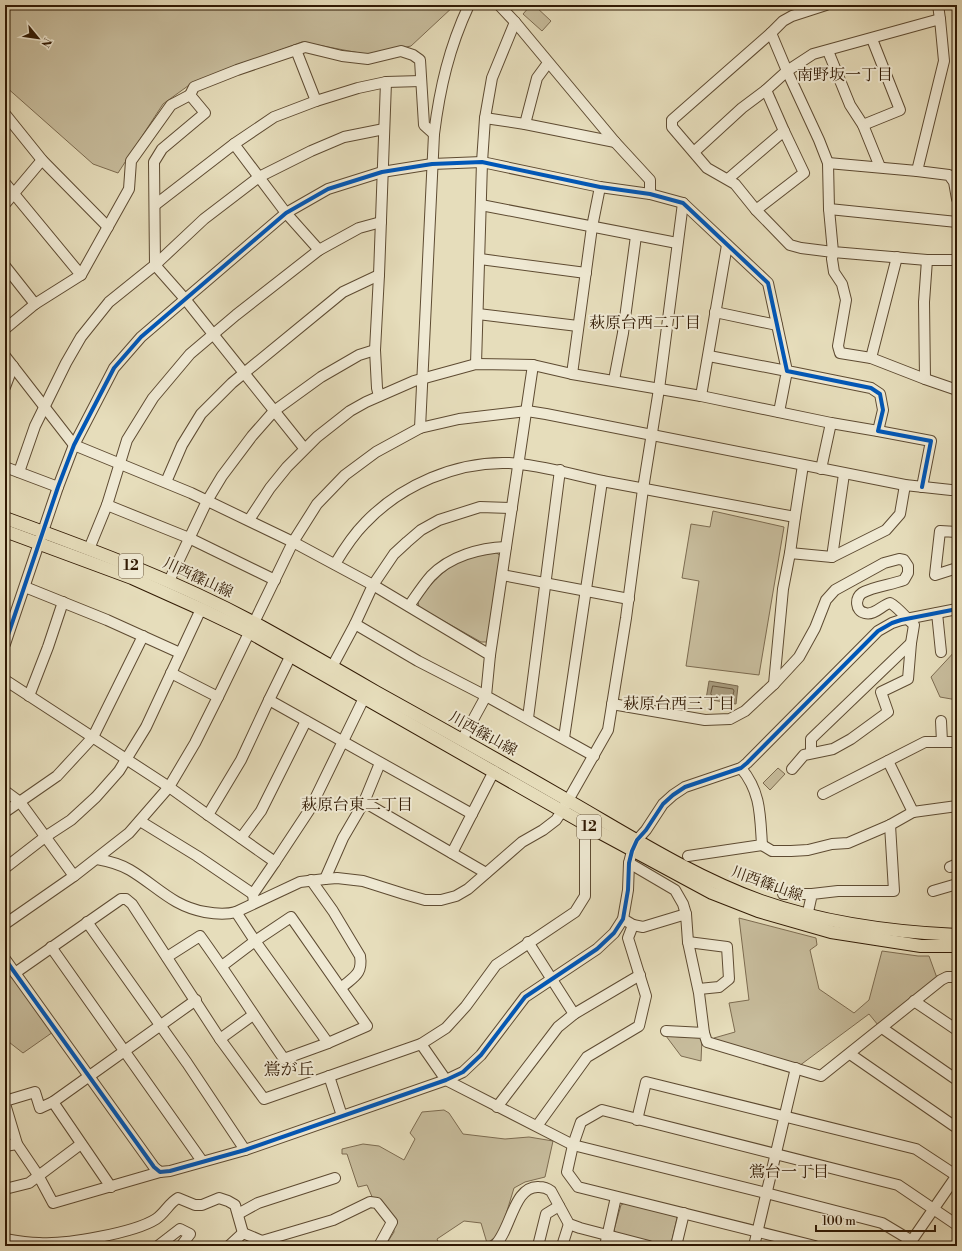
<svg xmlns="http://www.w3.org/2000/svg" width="962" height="1251" viewBox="0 0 962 1251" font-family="'Libre Bodoni','Noto Serif JP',serif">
<rect width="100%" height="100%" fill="#e6ddbb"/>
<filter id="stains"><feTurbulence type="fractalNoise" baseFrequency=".005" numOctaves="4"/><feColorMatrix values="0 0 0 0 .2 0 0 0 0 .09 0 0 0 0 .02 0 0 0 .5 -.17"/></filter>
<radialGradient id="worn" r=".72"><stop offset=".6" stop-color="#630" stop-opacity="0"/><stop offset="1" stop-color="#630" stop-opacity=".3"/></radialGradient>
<!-- green -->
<g fill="#c7bc9c" stroke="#7c6b50">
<polygon points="5,5 455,5 411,46 370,55 302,42 192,83 163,104 118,173 93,164 5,86 5,55 7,50 5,48"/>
<polygon points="531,5 534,5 551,21 542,31 523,14"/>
<polygon points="713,511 784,527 759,675 686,666 699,581 682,578 691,524 710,527"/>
<path d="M 495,552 L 501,556 L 487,642 L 481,642 L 419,607 L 418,601 C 432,581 452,561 476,555 C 483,554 489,553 495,552 Z"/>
<polygon points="956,642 957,642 957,700 940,697 931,677 957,649"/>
<polygon points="778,768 785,774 770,790 763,783"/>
<polygon points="739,918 816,938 817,945 810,950 819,989 854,1013 869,1000 882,951 918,956 929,956 937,978 878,1025 869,1014 799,1066 716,1042 714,1038 735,1032 729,1003 749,1000"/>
<polygon points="5,964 53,1032 23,1053 5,1039"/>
<polygon points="666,1036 702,1038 701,1061 681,1056"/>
<polygon points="444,1110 449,1113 463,1134 505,1139 529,1137 553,1141 545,1177 525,1182 514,1188 500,1234 487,1243 481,1223 464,1221 437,1239 440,1246 385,1246 394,1232 393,1218 373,1199 367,1185 358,1187 347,1154 342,1154 342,1149 363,1144 379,1146 404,1160 415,1139 410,1133 422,1112"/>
<polygon points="625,1203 673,1214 677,1218 671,1244 668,1246 616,1233 614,1230 621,1205"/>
</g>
<!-- water -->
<polygon fill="#a89b7d" stroke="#78674d" points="709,681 738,686 736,704 706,699"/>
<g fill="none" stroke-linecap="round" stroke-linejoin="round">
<!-- shore -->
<polygon stroke="#6c5a40" stroke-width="1" points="713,686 733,689 734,691 732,698 731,699 712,696 711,694"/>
<defs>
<g id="minor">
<polyline points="499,5 515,22 615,142 650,180 650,194"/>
<polyline points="938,5 940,19"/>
<polyline points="771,33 783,21 792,16 826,5"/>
<polyline points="296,50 316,101"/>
<polyline points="828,51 850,105 863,125 880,167"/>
<polyline points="766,90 784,131"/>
<polyline points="5,114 42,160 108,227"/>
<polyline points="485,118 525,124 615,142"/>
<polyline points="525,124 537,78 548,63"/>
<polyline points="863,125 900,110 872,39"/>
<polyline points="234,144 286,213 319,250"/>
<polyline points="694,152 742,108 766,90 787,71 813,54 940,19 944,61 917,171 949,175 954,182 957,199"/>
<polyline points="828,163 917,171"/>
<polyline points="728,179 784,131 804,173 756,210"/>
<polyline points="5,183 81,275"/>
<polyline points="5,204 42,160"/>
<polyline points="155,205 234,144 274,117 316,101 358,88 386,82 421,81"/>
<polyline points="481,205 677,243"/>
<polyline points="829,209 957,222"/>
<polyline points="480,259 586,273"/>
<polyline points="957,260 927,260 833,252 801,248 790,245 756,210 735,184 707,168 672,127 672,120 771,33 787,71 819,140 828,163 829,209 833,252 832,259 834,272 842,284 846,300 838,346 840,353 871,358 925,379 957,390"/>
<polyline points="5,266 35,304"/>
<polyline points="715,312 777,325"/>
<polyline points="478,314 578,326"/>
<polyline points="5,329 35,304 81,275 129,189 131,161 171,105 190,95"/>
<polyline points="5,356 74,445 191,493 293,542 373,585 490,655 486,696 594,756"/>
<polyline points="709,356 787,371 779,412"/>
<polyline points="871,358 897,257"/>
<polyline points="476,364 482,162 485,118 492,78 515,22"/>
<polyline points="572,374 592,227 600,187"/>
<polyline points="925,379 924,302 927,260"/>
<polyline points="614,380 623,333 636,236"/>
<polyline points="5,387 13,366"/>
<polyline points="379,396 377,388 375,350 379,275 386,82"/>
<polyline points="701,396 727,245"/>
<path d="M 420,428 L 434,134 C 440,87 449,48 469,5"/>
<polyline points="304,448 185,299 155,265 204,219 259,177 311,151 344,137 384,129"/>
<polyline points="5,467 58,487"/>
<polyline points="821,469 831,423"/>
<polyline points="19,472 35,426 66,363 81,337 109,302 155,265 154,162 162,149 205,113 190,95 194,87 237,70 305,47 342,56 368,59 401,51 413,55 420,60 424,125 434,134"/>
<polyline points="166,482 182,445 201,414 232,383 343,292 379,275"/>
<polyline points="107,505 127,440 153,398 190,354 236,315 319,250 359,228 381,222"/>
<polyline points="795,517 803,465"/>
<polyline points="249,520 270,488 287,467 317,437 350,411 366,402 414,381 476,364 533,365 572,374 701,396 831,423 878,431"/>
<polyline points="957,532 940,531 935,575 957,568"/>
<polyline points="89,549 107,505 189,538 275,580"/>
<polyline points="790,553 832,557 886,530 900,514 905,485"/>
<polyline points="832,557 844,474"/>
<path d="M 335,564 C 344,549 353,535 365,523 C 401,485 457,461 509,463 C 545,465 579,477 613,483 C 674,494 734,506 795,517 L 790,553 L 783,589 L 774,684 L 745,711 L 730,719 L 705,720 L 612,704"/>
<polyline points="502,575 629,599"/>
<polyline points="169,581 207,501 222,476 252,436 274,411 321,377 359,355 375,350"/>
<polyline points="25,587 107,620 180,653"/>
<path d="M 409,606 C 416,596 423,585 431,576 C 450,556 480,548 506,547"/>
<polyline points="937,613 941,652"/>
<polyline points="355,624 418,661 486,696 462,740"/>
<polyline points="5,644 58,487 74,445 114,368 141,337 286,213 328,189 382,172 432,164 482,162 600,187 650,194 683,203 768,283 787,371 871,388 880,394 883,410 878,431 931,441 922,487"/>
<polyline points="291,655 269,700 472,814"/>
<polyline points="490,655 533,365"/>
<polyline points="332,667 355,624 373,585 394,554 407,542 421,530 439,520 480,507 512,508"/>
<polyline points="171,673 218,697"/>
<polyline points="5,680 169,787 208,815 275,862 253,894 254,903"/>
<path d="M 774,684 L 799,657 L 815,628 L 826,600 L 835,590 L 884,563 L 899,559 L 904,560 L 908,566 L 908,573 L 904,580 C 891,585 874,586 862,593 C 855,598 855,611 865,613 C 874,616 882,605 890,603 C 898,607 906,618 914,625 L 911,643 L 908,679 L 881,692 L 888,712 L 851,739 L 833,749 L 804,755 L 792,769"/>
<polyline points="29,696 48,647 63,602"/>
<polyline points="528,718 560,470"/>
<polyline points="941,721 942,742"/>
<polyline points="564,738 602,481"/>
<polyline points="811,753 811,739 911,643"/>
<polyline points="888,761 913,812"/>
<polyline points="5,791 20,802 74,876"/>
<polyline points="823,794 925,742 957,742"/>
<polyline points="364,802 486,873"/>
<polyline points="5,812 57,776 93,737 143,636"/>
<polyline points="208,815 241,760 269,700"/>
<polyline points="140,821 197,856 253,894"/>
<polyline points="241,838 261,811 306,721"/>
<polyline points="762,845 772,851 791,851 808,850 832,844 848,843 890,825 913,812 957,806"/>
<polyline points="452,853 494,771"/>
<path d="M 688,856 L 762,845 C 760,815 761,792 741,768"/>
<path d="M 97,859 C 108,861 120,864 130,870 C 157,886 172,906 205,912 C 216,914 225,915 236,912 L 300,882 L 325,879 L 337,878 L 363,881 L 404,894 L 425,900 L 441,900 L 456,896 L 468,889 L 522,842 L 543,830 L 556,820 L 562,811 L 608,730 L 626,618 L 643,489 L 659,389 L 683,203"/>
<polyline points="275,862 310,809 364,698"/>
<polyline points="629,863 675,890 683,904 686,914"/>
<polyline points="950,867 957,864"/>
<polyline points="5,868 45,837 71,820 96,797 119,771 146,727 201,609"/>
<polyline points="325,879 343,838 364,802 380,763"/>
<path d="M 311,880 L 333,911 L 360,956 C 363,975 353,977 341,988"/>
<polyline points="933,891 957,884"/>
<polyline points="783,894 812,894"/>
<polyline points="236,912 255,941 328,1043"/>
<polyline points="806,921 812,894 838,891 894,891 890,825"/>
<polyline points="87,922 187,1063 245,1150"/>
<polyline points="5,924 74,876 129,833 169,787 195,743 218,697 293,542 317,504 345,475 376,452 420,428 459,419 527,411 546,414 905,485 951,490 957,490"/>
<polyline points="633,925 643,927 686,914 688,942 699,993 704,1033"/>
<polyline points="528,942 574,1014"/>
<polyline points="688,942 727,947 729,979 719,987 699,989"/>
<polyline points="51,947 202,1161"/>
<path d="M 167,957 L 200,936 C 229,976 255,1018 284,1059 L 328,1043 L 367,1026 L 291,917 L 255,941 L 222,966"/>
<polyline points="5,959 154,1167 160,1172 170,1171 245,1150 446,1080 463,1072 481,1055 525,997 597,949 614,933 623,919 628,890 629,863 632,851 637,840 646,830 663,804 673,795 685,787 741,768 747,763 878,631 892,623 901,620 957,609"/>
<polyline points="15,973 121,899 126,899 132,904 220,1039 264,1099 421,1044 446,1028 466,1006 496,965 575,912 585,896 585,837"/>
<polyline points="914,1001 957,1030"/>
<polyline points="882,1028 957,1080"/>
<polyline points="666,1031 704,1033 707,1042 821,1076 941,980 947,977 957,977"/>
<polyline points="220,1039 253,1015"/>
<polyline points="421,1044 446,1080 573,1145 766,1193 882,1223 912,1241"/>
<polyline points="850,1054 957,1128"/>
<polyline points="329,1076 342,1116"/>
<polyline points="5,1101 35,1092 40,1108 53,1102 196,1000"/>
<polyline points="53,1102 111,1187"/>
<polyline points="5,1104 17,1144 38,1175 53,1203 160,1172"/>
<polyline points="497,1107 558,1027 574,1014 640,975"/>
<polyline points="637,1120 646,1082 916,1149 957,1176"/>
<polyline points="537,1126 587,1057 639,1026 646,996 628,938 633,925 623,919"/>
<polyline points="5,1146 17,1144"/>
<polyline points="5,1189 29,1183 81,1144"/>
<polyline points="238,1214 258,1203 335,1178"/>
<path d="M 5,1239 C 16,1241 27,1243 39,1243 C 65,1245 134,1233 156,1219 C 165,1213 169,1203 178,1198 L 195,1205 L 202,1205 L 219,1198 L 228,1201 L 235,1205 L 243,1233"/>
<polyline points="158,1246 180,1229 190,1234 181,1246"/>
<polyline points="229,1246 243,1233 262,1241 333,1220 370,1202 377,1203 392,1222 379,1246"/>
<path d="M 494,1246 C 511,1232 513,1185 539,1187 C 544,1187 547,1188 551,1191 L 569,1224 L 580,1228 L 649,1246"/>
<polyline points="538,1246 546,1214 559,1206"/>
<polyline points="562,1246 569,1224"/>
<polyline points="605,1246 616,1197"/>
<polyline points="676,1246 684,1213"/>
<polyline points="754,1246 796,1068"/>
<polyline points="815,1246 578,1187 567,1172 573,1145 581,1122 602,1110 898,1185 957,1225"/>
<polyline points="908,1246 957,1175"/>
</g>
<g id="major">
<path d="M 5,518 C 93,550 180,582 262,627 C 300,648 338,670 376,692 C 441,728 505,764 569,801 C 630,836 694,877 761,901 C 824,923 890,932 957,935"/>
<polyline points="5,531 132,578 201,609 249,632 599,832 712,893 758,911 831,932 921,946 957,946"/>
</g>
</defs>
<!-- minor casing -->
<use href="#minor" stroke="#5e4b32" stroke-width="12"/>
<!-- major casing -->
<use href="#major" stroke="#311a04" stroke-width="14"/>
<!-- minor -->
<use href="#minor" stroke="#efe9d3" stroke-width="10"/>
<!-- major -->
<use href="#major" stroke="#e6ddbb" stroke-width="12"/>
<defs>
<g id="cycleway">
<polyline points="5,644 58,487 74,445 114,368 141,337 286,213 328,189 382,172 432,164 482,162 600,187 650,194 683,203 768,283 787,371 871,388 880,394 883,410 878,431 931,441 922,487"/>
<polyline points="5,959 154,1167 160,1172 170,1171 245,1150 446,1080 463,1072 481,1055 525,997 597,949 614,933 623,919 628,890 629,863 632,851 637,840 646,830 663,804 673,795 685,787 741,768 747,763 878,631 892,623 901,620 957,609"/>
</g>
</defs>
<!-- cycleway casing -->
<use href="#cycleway" stroke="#efe9d3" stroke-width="6"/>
<!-- cycleway -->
<use href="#cycleway" stroke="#0057b8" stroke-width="4"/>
</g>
<g text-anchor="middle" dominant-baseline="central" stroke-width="4" stroke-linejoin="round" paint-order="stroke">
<!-- shield labels -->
<g fill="#efe9d3" stroke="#6a5842" stroke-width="1">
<rect x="119" y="554" width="24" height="24" rx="3"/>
<rect x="577" y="815" width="24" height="24" rx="3"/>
</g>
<g font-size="14" font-weight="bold" fill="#311a04">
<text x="131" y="566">12</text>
<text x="589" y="827">12</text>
</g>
<!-- street labels -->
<g font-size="15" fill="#311a04" stroke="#efe9d3">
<text transform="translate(198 578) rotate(25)">川西篠山線</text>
<text transform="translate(483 734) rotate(29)">川西篠山線</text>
<text transform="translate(767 884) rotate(20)">川西篠山線</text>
</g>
<!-- neighbourhood labels -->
<g font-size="16" fill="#311a04" stroke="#efe9d3">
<text x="845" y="75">南野坂一丁目</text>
<text x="645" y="323">萩原台西二丁目</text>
<text x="679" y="704">萩原台西三丁目</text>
<text x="357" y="805">萩原台東二丁目</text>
<text x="789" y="1172">鴬台一丁目</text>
</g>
<!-- quarter labels -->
<g font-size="17" fill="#311a04" stroke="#efe9d3">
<text x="289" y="1070">鴬が丘</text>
</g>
</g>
<!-- margin -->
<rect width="962" height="1251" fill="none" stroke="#e6ddbb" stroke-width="20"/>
<rect x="6" y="6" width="950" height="1239" fill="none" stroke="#311a04" stroke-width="2"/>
<rect x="10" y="10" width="942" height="1231" fill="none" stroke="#311a04"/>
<!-- north arrow -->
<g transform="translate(38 38) rotate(119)" stroke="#efe9d3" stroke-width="3" paint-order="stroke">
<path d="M0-3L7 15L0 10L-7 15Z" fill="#311a04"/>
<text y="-6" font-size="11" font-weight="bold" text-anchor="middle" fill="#311a04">N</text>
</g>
<!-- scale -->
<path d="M816 1225v6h119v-6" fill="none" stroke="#311a04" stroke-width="2"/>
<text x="822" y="1225" font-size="12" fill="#311a04" stroke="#efe9d3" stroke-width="3" paint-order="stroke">100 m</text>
<rect width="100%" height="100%" filter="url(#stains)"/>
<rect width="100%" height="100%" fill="url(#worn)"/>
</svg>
